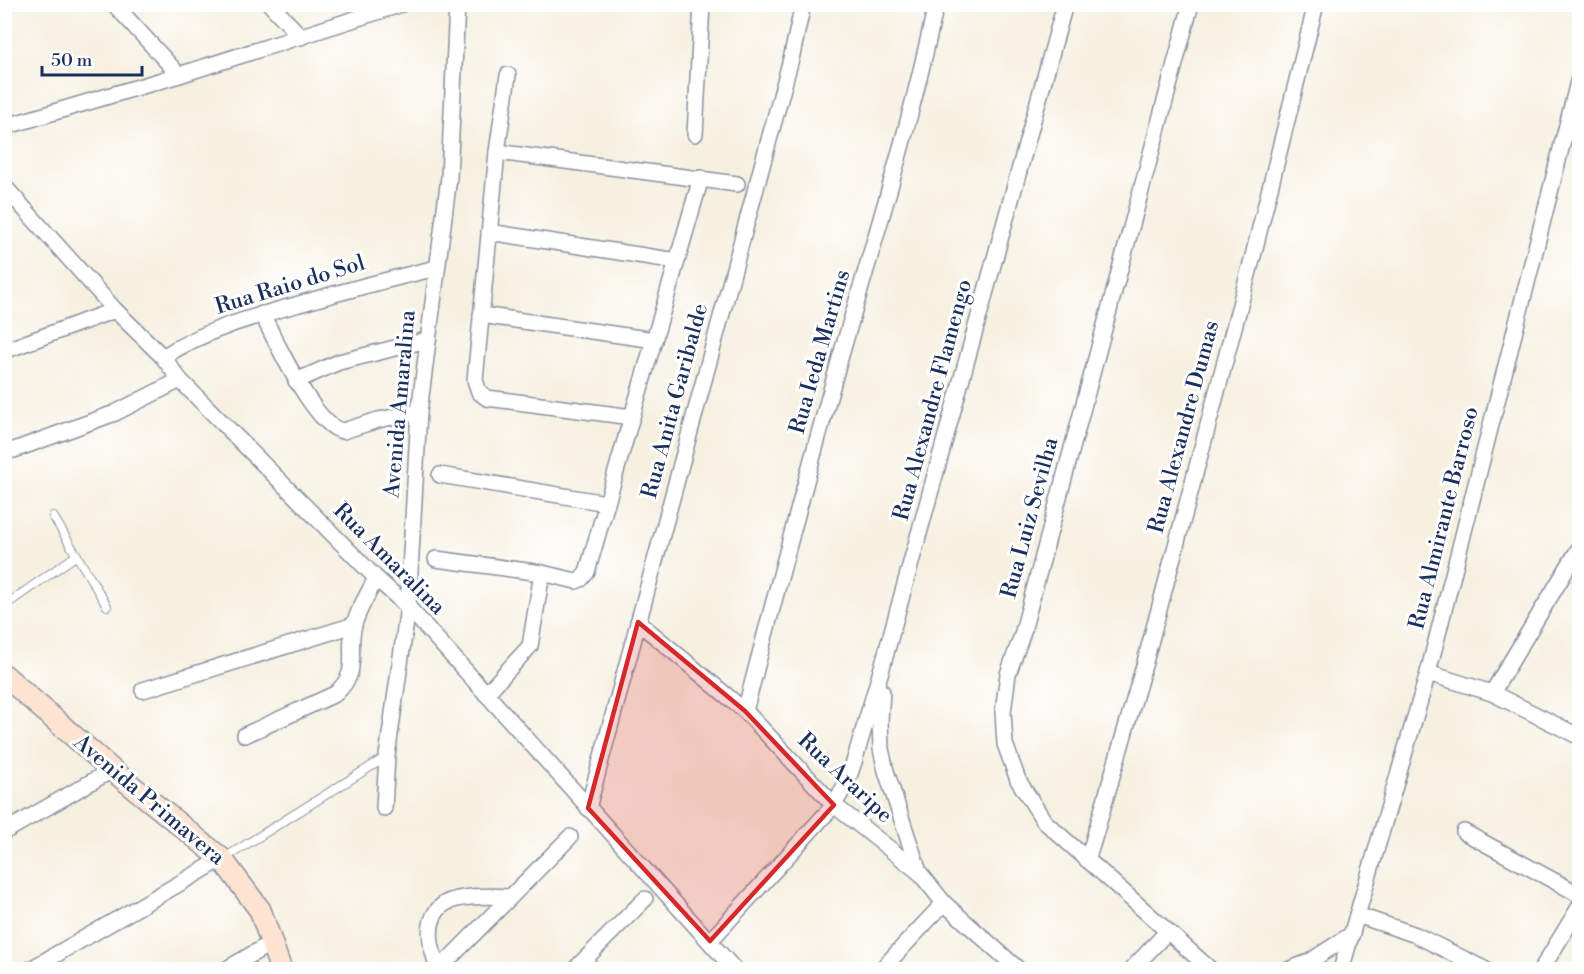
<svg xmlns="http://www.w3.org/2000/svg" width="1584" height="974" viewBox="0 0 1584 974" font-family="'Libre Bodoni',serif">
<rect width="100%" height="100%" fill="#fff"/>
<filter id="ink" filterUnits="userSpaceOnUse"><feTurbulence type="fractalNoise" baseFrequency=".0167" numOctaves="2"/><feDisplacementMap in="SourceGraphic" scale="12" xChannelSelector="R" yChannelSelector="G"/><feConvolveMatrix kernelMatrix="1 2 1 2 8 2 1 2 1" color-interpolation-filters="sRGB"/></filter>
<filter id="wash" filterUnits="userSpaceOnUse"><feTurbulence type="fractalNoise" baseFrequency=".008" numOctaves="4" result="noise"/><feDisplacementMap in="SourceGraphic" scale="24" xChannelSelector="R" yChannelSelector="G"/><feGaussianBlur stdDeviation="1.35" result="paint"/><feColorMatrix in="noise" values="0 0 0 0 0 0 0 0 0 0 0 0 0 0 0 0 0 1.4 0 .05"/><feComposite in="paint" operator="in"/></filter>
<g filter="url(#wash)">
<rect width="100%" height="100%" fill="#f6f0e0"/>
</g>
<g filter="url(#ink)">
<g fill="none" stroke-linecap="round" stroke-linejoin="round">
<defs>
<g id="lane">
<polyline points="53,516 107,606"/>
<polyline points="4,606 77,555"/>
<polyline points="223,859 386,757"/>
</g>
<g id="street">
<polyline points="114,4 179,75"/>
<polyline points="270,4 301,37"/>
<polyline points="1191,4 1022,635 1008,674 1003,712 1005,744 1018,780 1044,821 1211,970"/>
<polyline points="508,75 497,152 475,380 479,392 487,398 632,417"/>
<polyline points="4,127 179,75 402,4"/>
<polyline points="695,134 702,4"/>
<polyline points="497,152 737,184"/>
<polyline points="4,186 115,310 163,357 180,380 376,578 408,607 735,970"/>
<polyline points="489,232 677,261"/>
<path d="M 262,314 C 275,339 315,428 343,431 L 378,420 L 419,412"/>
<polyline points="481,315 654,340"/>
<polyline points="4,351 115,310"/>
<path d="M 163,357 C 204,330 252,317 299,304 C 344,291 390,279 436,268"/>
<polyline points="296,381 339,362 427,340"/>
<polyline points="4,452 14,450 115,413 180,380"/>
<polyline points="440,475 606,503"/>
<polyline points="436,559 542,573 576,581 581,579 587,572 701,178"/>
<polyline points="638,622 745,711 834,805 919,872 944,903 1019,970"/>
<polyline points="1428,673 1492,693 1580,737"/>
<polyline points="143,690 354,625"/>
<polyline points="882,692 880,720 881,749 886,771 919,872"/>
<polyline points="1492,693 1580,547"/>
<polyline points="486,694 530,646 542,573"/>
<path d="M 745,711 C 775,597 805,482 837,369 C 872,248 910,128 936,4"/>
<path d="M 245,735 L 335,694 C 362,670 346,654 354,625 C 358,609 369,593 376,578"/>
<polyline points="384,808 387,756 408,607 419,412 449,177 457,4"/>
<polyline points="588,808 792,55 803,4"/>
<polyline points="4,832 112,770"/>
<polyline points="1464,832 1580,895"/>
<polyline points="1087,860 1093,842 1145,662 1253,256 1316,4"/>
<polyline points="1357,915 1416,935 1486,970"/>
<polyline points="710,941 834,805 847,782 854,762 883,664 1065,4"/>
<polyline points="439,969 570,837"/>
<polyline points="29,970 222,859"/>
<polyline points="225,970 273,942"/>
<path d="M 439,970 C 431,950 422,920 444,904 C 459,895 493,896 510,897"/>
<polyline points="574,970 645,899"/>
<polyline points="881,970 944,903"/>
<polyline points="1131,970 1167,932"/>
<polyline points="1288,970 1309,962 1352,934"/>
<polyline points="1341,970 1428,673 1580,74"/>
<polyline points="1541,970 1580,906"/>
</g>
<polyline id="secondary" points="4,675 112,770 222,859 260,910 281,970"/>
</defs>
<!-- lane casing -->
<use href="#lane" stroke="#88909f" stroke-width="10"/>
<!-- street casing -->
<use href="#street" stroke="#88909f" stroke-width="18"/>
<!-- secondary casing -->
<use href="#secondary" stroke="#88909f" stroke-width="24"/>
<!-- lane -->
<use href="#lane" stroke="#fff" stroke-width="8"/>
<!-- street -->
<use href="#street" stroke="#fff" stroke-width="15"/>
<!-- secondary -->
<use href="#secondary" stroke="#fee3d1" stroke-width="21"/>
</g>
</g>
<!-- marked area -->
<path fill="#d62828" fill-opacity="0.2" stroke="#d62828" stroke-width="4.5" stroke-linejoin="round" d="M 638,622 L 745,711 L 834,805 L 710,941 L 588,808 Z"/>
<g text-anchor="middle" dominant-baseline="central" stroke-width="6" stroke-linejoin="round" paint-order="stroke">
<!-- street labels -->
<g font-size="22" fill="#1b2f5e" stroke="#fff">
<text transform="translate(290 285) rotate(-17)">Rua Raio do Sol</text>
<text transform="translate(820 352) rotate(-74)">Rua Ieda Martins</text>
<text transform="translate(933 400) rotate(-75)">Rua Alexandre Flamengo</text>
<text transform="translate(675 401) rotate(-75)">Rua Anita Garibalde</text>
<text transform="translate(400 404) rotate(-85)">Avenida Amaralina</text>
<text transform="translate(1184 427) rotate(-75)">Rua Alexandre Dumas</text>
<text transform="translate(1030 518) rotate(-75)">Rua Luiz Sevilha</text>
<text transform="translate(1444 518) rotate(-76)">Rua Almirante Barroso</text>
<text transform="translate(389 559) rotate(45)">Rua Amaralina</text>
<text transform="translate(845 778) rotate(43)">Rua Araripe</text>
<text transform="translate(149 800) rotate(40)">Avenida Primavera</text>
</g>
</g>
<!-- margin -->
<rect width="1584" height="974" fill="none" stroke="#fff" stroke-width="24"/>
<!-- scale -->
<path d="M42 66v9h100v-9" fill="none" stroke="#1b2f5e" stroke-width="3"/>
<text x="51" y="66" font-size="18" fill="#1b2f5e" stroke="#ffffff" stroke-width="4.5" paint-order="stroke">50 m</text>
</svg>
